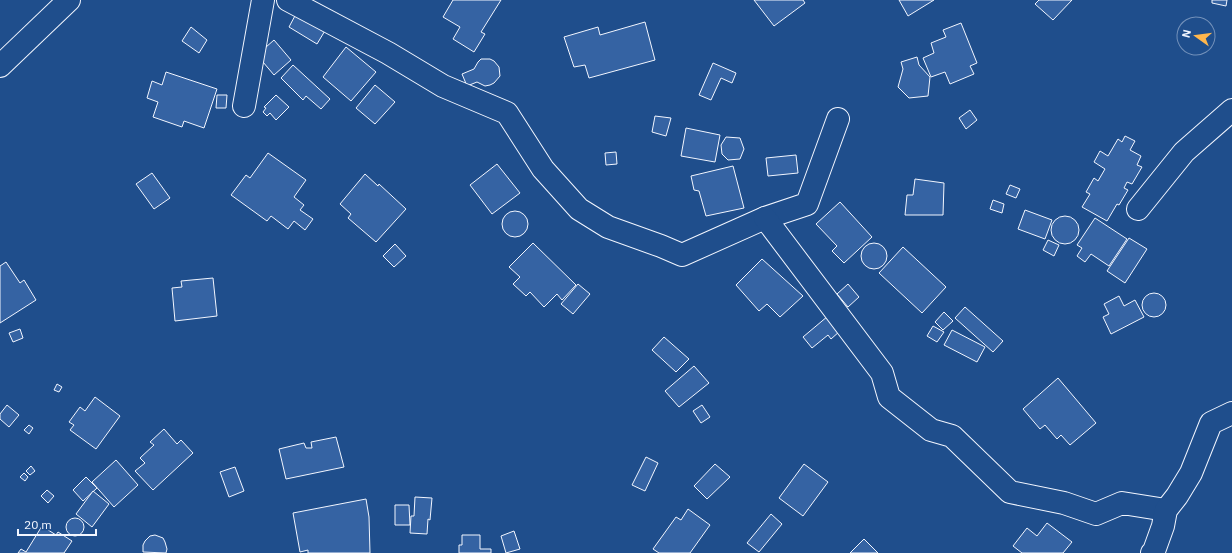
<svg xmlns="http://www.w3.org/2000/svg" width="1232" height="553" viewBox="0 0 1232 553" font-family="'IBM Plex Sans',sans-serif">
<rect width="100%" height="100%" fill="#1f4e8c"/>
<!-- building -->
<g fill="#3563a3" stroke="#f2f6ff">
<polygon points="453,0 501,0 481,32 485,34 474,52 453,39 460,27 443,17"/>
<polygon points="754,0 803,0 805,3 774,26"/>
<polygon points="899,0 934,0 908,16"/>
<polygon points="1039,0 1072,0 1053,20 1035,4"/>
<polygon points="1212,0 1227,0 1226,6 1212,3"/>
<polygon points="297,12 326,29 317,44 289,27"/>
<polygon points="645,22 655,60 589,78 585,65 574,67 564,37 598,27 600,35"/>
<polygon points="961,23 977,63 970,66 974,74 950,84 945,72 931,77 923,58 934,53 931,43 946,37 943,30"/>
<polygon points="191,27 207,40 199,53 182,41"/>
<polygon points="274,40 291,60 274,75 257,55"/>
<polygon points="346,47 376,72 351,101 323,77"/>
<polygon points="917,57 919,65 930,77 928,96 909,98 898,87 903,69 901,62"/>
<polygon points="481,59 490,59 494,61 499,67 500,76 494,83 490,85 485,86 477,82 467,86 462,74 474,69 478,62"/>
<polygon points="713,63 736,73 732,83 721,78 711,100 699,95"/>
<polygon points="293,65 330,99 321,109 306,96 303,100 281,78"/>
<polygon points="166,72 217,89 204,128 184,121 182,127 153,117 158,102 147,98 152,81 162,85"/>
<polygon points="375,85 395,102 375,124 356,108"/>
<polygon points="217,95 227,95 226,108 216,108"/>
<polygon points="276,95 289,107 276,120 270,113 267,116 263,112 266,108 264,107"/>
<polygon points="970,110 977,120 966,129 959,118"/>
<polygon points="655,116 671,118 666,136 652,132"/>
<polygon points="686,128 720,135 715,162 681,156"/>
<polygon points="1125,136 1135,141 1130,150 1141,156 1137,165 1142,167 1132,184 1127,182 1124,188 1128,190 1119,205 1117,204 1107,221 1082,207 1090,194 1086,192 1094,178 1098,181 1105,169 1094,162 1100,151 1108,156 1118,139 1122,142"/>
<polygon points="726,137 740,138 744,149 740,159 728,160 722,154 721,145"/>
<polygon points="616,152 617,164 606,165 605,153"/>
<polygon points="268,153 306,180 294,197 304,205 300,210 313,219 305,230 294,221 288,229 271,216 267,221 231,195 246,175 250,178"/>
<polygon points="796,155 798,173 768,176 766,158"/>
<polygon points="497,164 520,193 492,214 470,185"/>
<polygon points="733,166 744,208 706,216 699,191 694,190 691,176"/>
<polygon points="152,173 170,198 154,209 136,184"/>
<polygon points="365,174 378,186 379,184 406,209 376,242 348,218 351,214 340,204"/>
<polygon points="915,179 944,183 943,215 905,215 907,195 913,195"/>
<polygon points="1010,185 1020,189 1016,198 1006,194"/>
<polygon points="993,200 1004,204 1002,213 990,209"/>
<polygon points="840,202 872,237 844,263 832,251 837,246 816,224"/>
<polygon points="1025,210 1052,220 1045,239 1018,229"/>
<circle cx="515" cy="224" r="13"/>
<circle cx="1065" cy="230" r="14"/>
<polygon points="1095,218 1127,239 1109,266 1091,254 1085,262 1077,256 1082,248 1077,245"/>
<polygon points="1129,238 1147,249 1125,283 1107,271"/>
<polygon points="1048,240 1059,245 1054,256 1043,250"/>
<polygon points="533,243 576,285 562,300 557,294 544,307 530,292 526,296 513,284 520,277 509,267"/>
<circle cx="874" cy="256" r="13"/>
<polygon points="395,244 406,256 394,267 383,256"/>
<polygon points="903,247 946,287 922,313 879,273"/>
<polygon points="762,259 803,296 780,317 767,304 759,311 736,285"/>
<polygon points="6,262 20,283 24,280 36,300 0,323 0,266"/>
<polygon points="213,278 217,316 175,321 172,288 182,287 181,281"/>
<polygon points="578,284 590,294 573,314 561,304"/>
<polygon points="848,284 859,297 848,307 837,294"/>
<circle cx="1154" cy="305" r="12"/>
<polygon points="1119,296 1124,306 1135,300 1144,317 1111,334 1103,317 1109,314 1104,304"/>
<polygon points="965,307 1003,341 993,352 955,318"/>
<polygon points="944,312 953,321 943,330 935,322"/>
<polygon points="828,316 840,331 831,339 828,335 812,348 803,337"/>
<polygon points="933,326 944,332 937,342 927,336"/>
<polygon points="20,329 23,338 13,342 9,333"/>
<polygon points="952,330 985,347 977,362 944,345"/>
<polygon points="664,337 689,359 676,372 652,350"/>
<polygon points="694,366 709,383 679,407 665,391"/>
<polygon points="1058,378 1096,423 1070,445 1061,435 1057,439 1045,425 1040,429 1023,409"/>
<polygon points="57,384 62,387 59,392 54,390"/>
<polygon points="95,397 120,416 96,449 70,430 74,425 69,422 80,407 85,411"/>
<polygon points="7,405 19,415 9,427 0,419 0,414"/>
<polygon points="702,405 710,417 701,423 693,411"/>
<polygon points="29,425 33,428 29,434 24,430"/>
<polygon points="164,429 177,444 181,440 193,453 153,490 135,471 145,463 140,458 154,445 150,442"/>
<polygon points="336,437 344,467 286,479 279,449 304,443 306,448 312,448 311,442"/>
<polygon points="646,457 658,463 645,491 632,485"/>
<polygon points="116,460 138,485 114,507 92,482"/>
<polygon points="715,464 730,477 707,499 694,486"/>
<polygon points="804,464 828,482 803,516 779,498"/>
<polygon points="31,466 35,471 30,475 26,471"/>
<polygon points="235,467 244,491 229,497 220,472"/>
<polygon points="24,473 28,477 25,481 20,477"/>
<polygon points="86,477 97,488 83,501 73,490"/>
<polygon points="47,490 54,496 48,503 41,496"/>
<polygon points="93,491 109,504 92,527 76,514"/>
<polygon points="415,497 432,498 430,520 428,519 427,534 410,533 411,516 414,516"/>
<polygon points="366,499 369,517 370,553 308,553 308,550 300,552 293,513"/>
<polygon points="395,505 409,505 410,525 395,525"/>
<polygon points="688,509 710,525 690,553 659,553 653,549 676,517 681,520"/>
<polygon points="771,514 782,524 759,552 747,543"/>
<circle cx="75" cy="527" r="9"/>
<polygon points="1047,523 1072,542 1063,553 1022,553 1013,546 1027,528 1037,536"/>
<polygon points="42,526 56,535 58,532 72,541 64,553 18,553 21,549 26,552"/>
<polygon points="514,531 520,549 506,553 501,536"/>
<polygon points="155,535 163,538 165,542 167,549 166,553 143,552 143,545 145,541 150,536"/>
<polygon points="462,535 480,535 480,549 491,549 491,553 459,553 459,545 462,545"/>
<polygon points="864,539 878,553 850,553"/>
</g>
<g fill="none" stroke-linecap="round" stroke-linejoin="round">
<defs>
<g id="street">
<polyline points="288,0 388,53 443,86 507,113 543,169 579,209 608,227 661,246 682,255 765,218 807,204 838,119"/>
<polyline points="244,106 263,0"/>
<polyline points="1138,209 1184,152 1232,110"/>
<polyline points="765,218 882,373 889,397 931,430 952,436 1010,492 1064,503 1096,514 1122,503 1166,510"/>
<polyline points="1152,553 1154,551 1163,526 1166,510 1177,496 1191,473 1211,423 1232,413"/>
</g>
<polyline id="secondary" points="0,66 69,0"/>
</defs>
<!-- street casing -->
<use href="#street" stroke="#f2f6ff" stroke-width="24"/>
<!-- secondary casing -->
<use href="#secondary" stroke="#f2f6ff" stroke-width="24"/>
<!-- street -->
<use href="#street" stroke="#1f4e8c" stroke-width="22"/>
<!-- secondary -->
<use href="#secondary" stroke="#1f4e8c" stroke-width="22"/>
</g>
<!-- north arrow -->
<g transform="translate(1196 36) rotate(284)"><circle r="19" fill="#1f4e8c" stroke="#7391ba"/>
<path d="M0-3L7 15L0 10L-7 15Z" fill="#ffb74d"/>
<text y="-6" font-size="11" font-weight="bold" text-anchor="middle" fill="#f2f6ff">N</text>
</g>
<!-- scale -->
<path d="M18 529v6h78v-6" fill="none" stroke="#f2f6ff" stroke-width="2"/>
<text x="24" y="529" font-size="12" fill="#f2f6ff" stroke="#1f4e8c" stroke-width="3" paint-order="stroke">20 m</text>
</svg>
